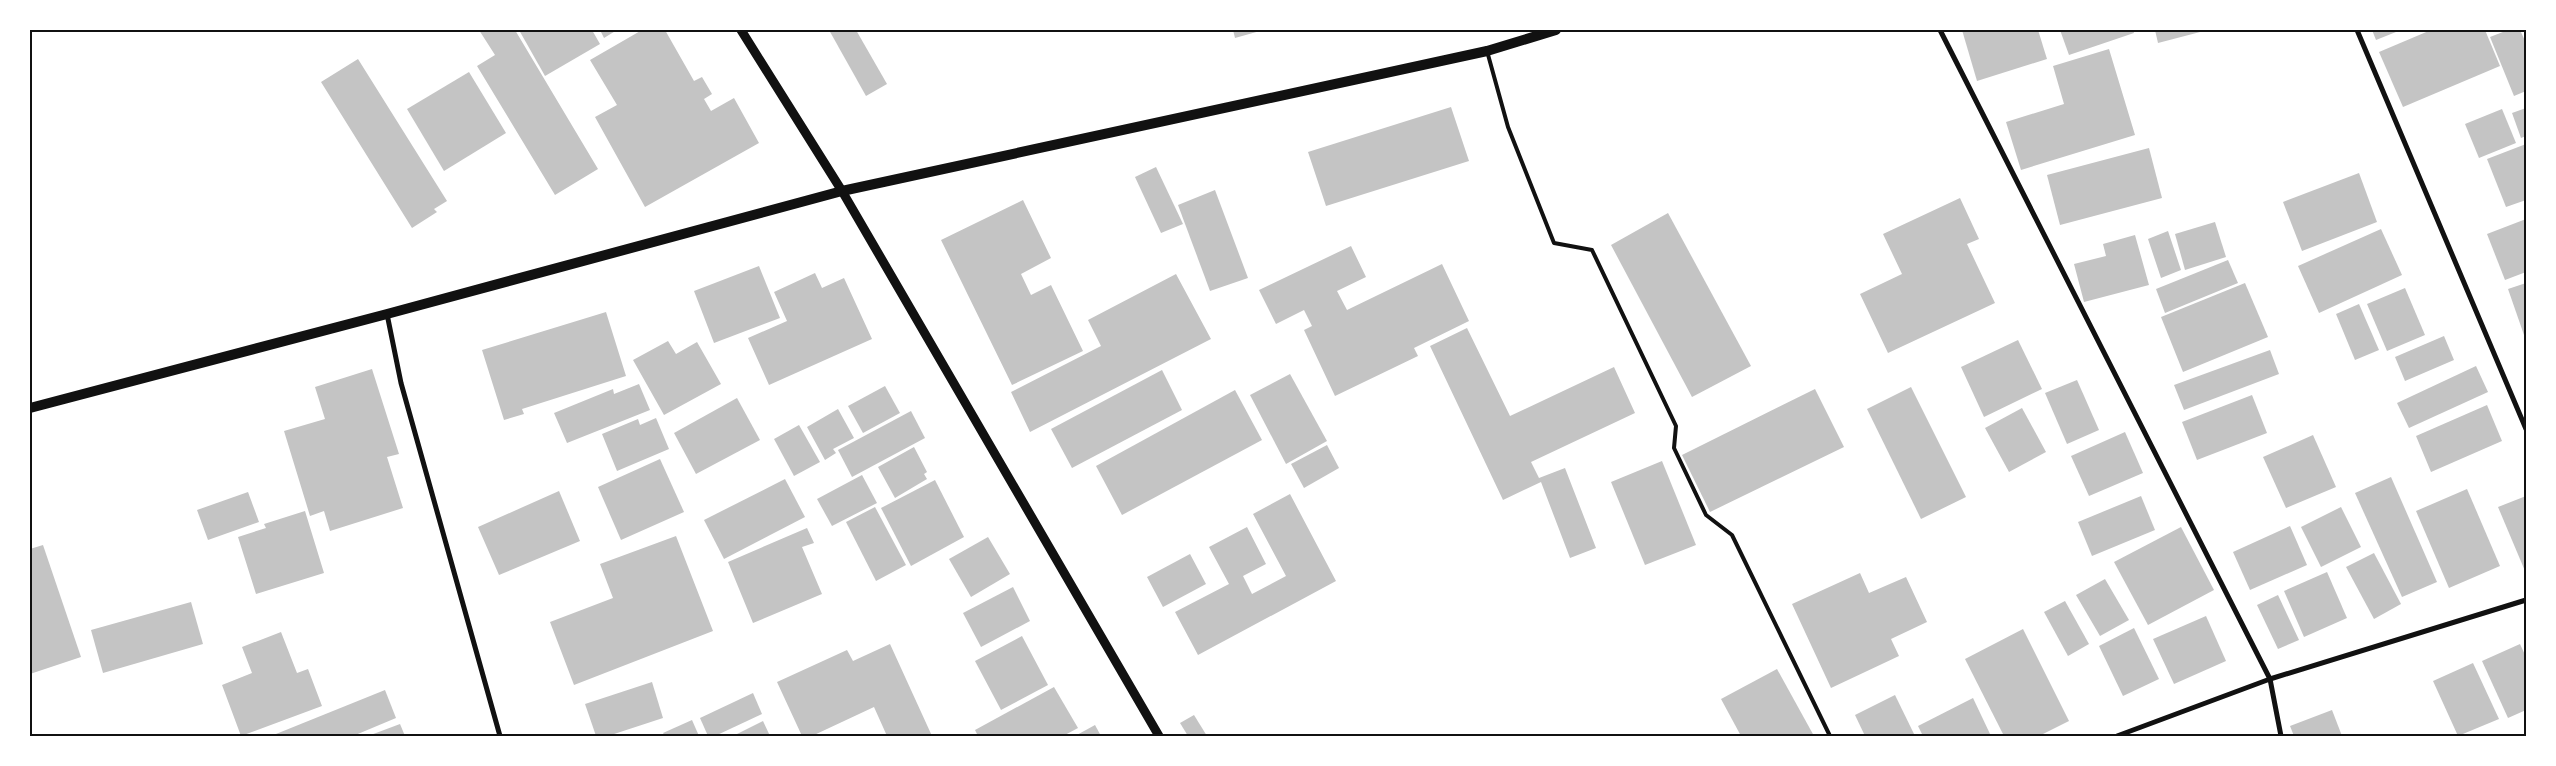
<svg xmlns="http://www.w3.org/2000/svg" width="2556" height="766" viewBox="0 0 2556 766" font-family="'Asap Condensed',sans-serif">
<rect width="100%" height="100%" fill="#fff"/>
<!-- building -->
<g fill="#c4c4c4">
<polygon points="479,30 515,30 598,169 555,195 477,66 495,55"/>
<polygon points="519,30 592,30 600,44 545,76"/>
<polygon points="600,30 617,30 604,38"/>
<polygon points="642,30 665,30 694,81 702,77 712,94 704,99 711,111 734,98 759,143 645,207 595,117 617,105 590,60"/>
<polygon points="829,30 856,30 887,84 866,96"/>
<polygon points="1233,30 1260,30 1260,31 1235,38"/>
<polygon points="1962,30 2038,30 2047,59 1977,81"/>
<polygon points="2060,30 2133,30 2134,33 2069,55"/>
<polygon points="2155,30 2204,30 2204,31 2158,43"/>
<polygon points="2372,30 2401,30 2376,40"/>
<polygon points="2431,30 2485,30 2500,66 2403,107 2379,52"/>
<polygon points="2508,30 2520,30 2526,43 2526,91 2514,96 2490,37"/>
<polygon points="2109,49 2135,135 2021,170 2006,122 2064,104 2053,66"/>
<polygon points="358,59 447,201 434,209 437,212 412,228 321,82"/>
<polygon points="469,72 506,133 444,171 407,109"/>
<polygon points="1451,107 1469,161 1326,206 1308,152"/>
<polygon points="2526,108 2526,136 2521,138 2512,113"/>
<polygon points="2502,109 2516,143 2479,158 2465,124"/>
<polygon points="2526,144 2526,200 2506,207 2487,159"/>
<polygon points="2149,148 2162,198 2060,225 2047,175"/>
<polygon points="1156,167 1183,224 1161,233 1135,177"/>
<polygon points="2359,173 2377,222 2302,251 2283,202"/>
<polygon points="1215,190 1248,278 1210,291 1178,205"/>
<polygon points="1960,198 1979,239 1967,244 1995,303 1888,353 1860,294 1902,274 1883,234"/>
<polygon points="1023,200 1051,258 1021,274 1031,295 1051,285 1083,351 1012,385 941,240"/>
<polygon points="1668,213 1751,366 1692,397 1611,245"/>
<polygon points="2526,219 2526,272 2505,280 2487,234"/>
<polygon points="2215,222 2226,257 2185,270 2175,234"/>
<polygon points="2381,229 2402,275 2319,313 2298,266"/>
<polygon points="2168,231 2181,270 2161,278 2148,239"/>
<polygon points="2135,235 2149,285 2084,302 2074,264 2106,256 2103,244"/>
<polygon points="1351,246 1366,277 1337,291 1347,310 1442,264 1469,321 1414,348 1418,356 1335,396 1304,330 1312,326 1304,310 1276,324 1259,290"/>
<polygon points="2228,260 2238,283 2165,313 2156,289"/>
<polygon points="759,266 780,318 714,343 694,291"/>
<polygon points="815,273 822,288 844,278 872,339 769,385 748,338 787,321 774,292"/>
<polygon points="1176,274 1211,339 1030,432 1011,392 1101,346 1088,320"/>
<polygon points="2245,283 2268,337 2183,372 2161,317"/>
<polygon points="2526,283 2526,334 2524,335 2508,289"/>
<polygon points="2405,288 2425,335 2387,351 2367,304"/>
<polygon points="2359,304 2379,350 2355,360 2336,314"/>
<polygon points="606,312 626,376 522,409 524,414 504,420 482,350"/>
<polygon points="1467,328 1510,416 1614,367 1635,413 1531,462 1539,478 1565,468 1596,548 1570,558 1541,482 1503,500 1430,346"/>
<polygon points="2444,336 2454,360 2405,381 2395,357"/>
<polygon points="2018,340 2042,389 1984,417 1961,367"/>
<polygon points="668,341 676,354 697,342 721,384 664,415 633,360"/>
<polygon points="2270,350 2279,374 2184,410 2174,385"/>
<polygon points="2476,366 2488,392 2409,428 2397,403"/>
<polygon points="372,369 399,454 387,457 403,508 330,531 324,511 310,516 284,431 325,419 315,387"/>
<polygon points="1162,370 1182,410 1072,468 1051,429"/>
<polygon points="1290,374 1327,441 1286,464 1250,395"/>
<polygon points="2077,380 2099,430 2067,444 2045,393"/>
<polygon points="639,384 650,410 567,443 554,413 613,389 614,394"/>
<polygon points="885,386 900,413 863,433 848,406"/>
<polygon points="1911,387 1966,497 1921,519 1867,409"/>
<polygon points="1815,389 1844,447 1710,512 1682,455"/>
<polygon points="1235,390 1262,440 1122,515 1096,466"/>
<polygon points="2252,395 2267,433 2197,460 2182,422"/>
<polygon points="737,398 760,440 696,474 674,433"/>
<polygon points="2487,405 2502,441 2431,472 2416,436"/>
<polygon points="2022,408 2046,452 2009,472 1985,428"/>
<polygon points="838,409 854,438 833,449 836,453 825,460 807,427"/>
<polygon points="911,411 925,438 852,477 838,450"/>
<polygon points="656,418 669,449 617,471 602,434 638,419 640,425"/>
<polygon points="799,425 820,462 794,476 774,439"/>
<polygon points="2125,432 2143,473 2089,496 2071,456"/>
<polygon points="2313,435 2336,487 2286,508 2263,457"/>
<polygon points="1327,445 1339,468 1304,488 1291,464"/>
<polygon points="914,447 927,472 924,474 927,479 895,498 878,467"/>
<polygon points="660,459 684,512 621,540 598,487"/>
<polygon points="1662,461 1696,545 1645,565 1611,482"/>
<polygon points="862,475 877,503 832,526 817,499"/>
<polygon points="2391,477 2437,582 2402,597 2355,493"/>
<polygon points="785,479 805,517 724,559 704,520"/>
<polygon points="935,480 964,537 911,566 881,508"/>
<polygon points="2467,489 2500,566 2449,588 2416,511"/>
<polygon points="559,491 580,541 499,575 478,527"/>
<polygon points="248,492 259,522 208,540 197,510"/>
<polygon points="1290,494 1336,581 1198,655 1175,612 1229,584 1209,547 1247,527 1266,564 1243,576 1252,594 1286,576 1253,514"/>
<polygon points="2141,496 2155,530 2092,556 2078,522"/>
<polygon points="2526,496 2526,570 2525,571 2498,507"/>
<polygon points="875,507 906,565 876,581 846,522"/>
<polygon points="2341,507 2361,547 2321,567 2301,527"/>
<polygon points="305,511 324,573 256,594 238,537 266,528 264,524"/>
<polygon points="2290,526 2307,565 2250,590 2233,552"/>
<polygon points="2181,527 2214,590 2148,625 2114,562"/>
<polygon points="807,528 814,543 802,547 822,594 753,623 728,562"/>
<polygon points="676,536 713,631 574,685 550,622 613,598 600,564"/>
<polygon points="988,537 1010,574 971,597 949,559"/>
<polygon points="43,545 81,657 30,674 30,549"/>
<polygon points="2374,553 2401,604 2374,619 2346,567"/>
<polygon points="1190,554 1206,584 1163,607 1147,577"/>
<polygon points="2327,572 2347,618 2304,637 2284,591"/>
<polygon points="1860,573 1869,593 1906,577 1927,622 1891,639 1899,656 1831,688 1792,604"/>
<polygon points="2105,579 2129,620 2100,636 2076,595"/>
<polygon points="1013,587 1030,621 981,647 963,613"/>
<polygon points="2278,595 2299,640 2278,649 2257,605"/>
<polygon points="2065,601 2089,644 2068,656 2044,612"/>
<polygon points="191,602 203,644 103,673 91,630"/>
<polygon points="2206,616 2226,661 2174,684 2153,639"/>
<polygon points="2134,628 2159,679 2123,696 2099,646"/>
<polygon points="2023,629 2069,721 2039,736 2004,736 1965,659"/>
<polygon points="281,632 297,673 308,669 322,706 241,736 222,685 252,673 242,647"/>
<polygon points="1022,636 1048,685 1001,710 975,661"/>
<polygon points="890,644 932,736 887,736 874,707 812,736 802,736 777,682 847,650 853,661"/>
<polygon points="2520,644 2526,657 2526,710 2508,718 2482,661"/>
<polygon points="2473,663 2499,719 2458,736 2433,681"/>
<polygon points="1777,669 1814,736 1741,736 1721,699"/>
<polygon points="652,682 663,718 608,736 596,736 585,704"/>
<polygon points="1054,687 1078,728 1063,736 978,736 975,730"/>
<polygon points="385,690 396,718 353,736 271,736"/>
<polygon points="753,693 762,714 715,736 708,736 700,718"/>
<polygon points="1895,695 1915,736 1865,736 1855,715"/>
<polygon points="1973,698 1991,736 1923,736 1918,726"/>
<polygon points="2332,710 2342,736 2294,736 2290,726"/>
<polygon points="1194,715 1207,736 1188,736 1180,723"/>
<polygon points="692,720 699,736 665,736 663,733"/>
<polygon points="763,721 770,736 733,736"/>
<polygon points="400,724 405,736 368,736"/>
<polygon points="1095,725 1101,736 1075,736"/>
</g>
<g fill="none" stroke-linecap="round" stroke-linejoin="round">
<!-- service -->
<polyline stroke="#111" stroke-width="4" points="1487,51 1508,127 1554,243 1592,250 1676,426 1674,448 1706,515 1732,535 1830,736"/>
<!-- minor -->
<g stroke="#111" stroke-width="5">
<polyline points="1940,30 2270,679 2281,736"/>
<polyline points="2357,30 2526,429"/>
<polyline points="387,314 401,383 500,736"/>
<polyline points="2117,736 2270,679 2526,600"/>
</g>
<!-- tertiary -->
<polyline stroke="#111" stroke-width="9" points="741,30 842,191 1159,736"/>
<!-- secondary -->
<polyline stroke="#111" stroke-width="10" points="30,408 387,314 842,191 1487,51 1556,30"/>
</g>
<!-- border -->
<rect width="2556" height="766" fill="none" stroke="#ffffff" stroke-width="62"/>
<rect x="31" y="31" width="2494" height="704" fill="none" stroke="#111" stroke-width="2"/>
</svg>
